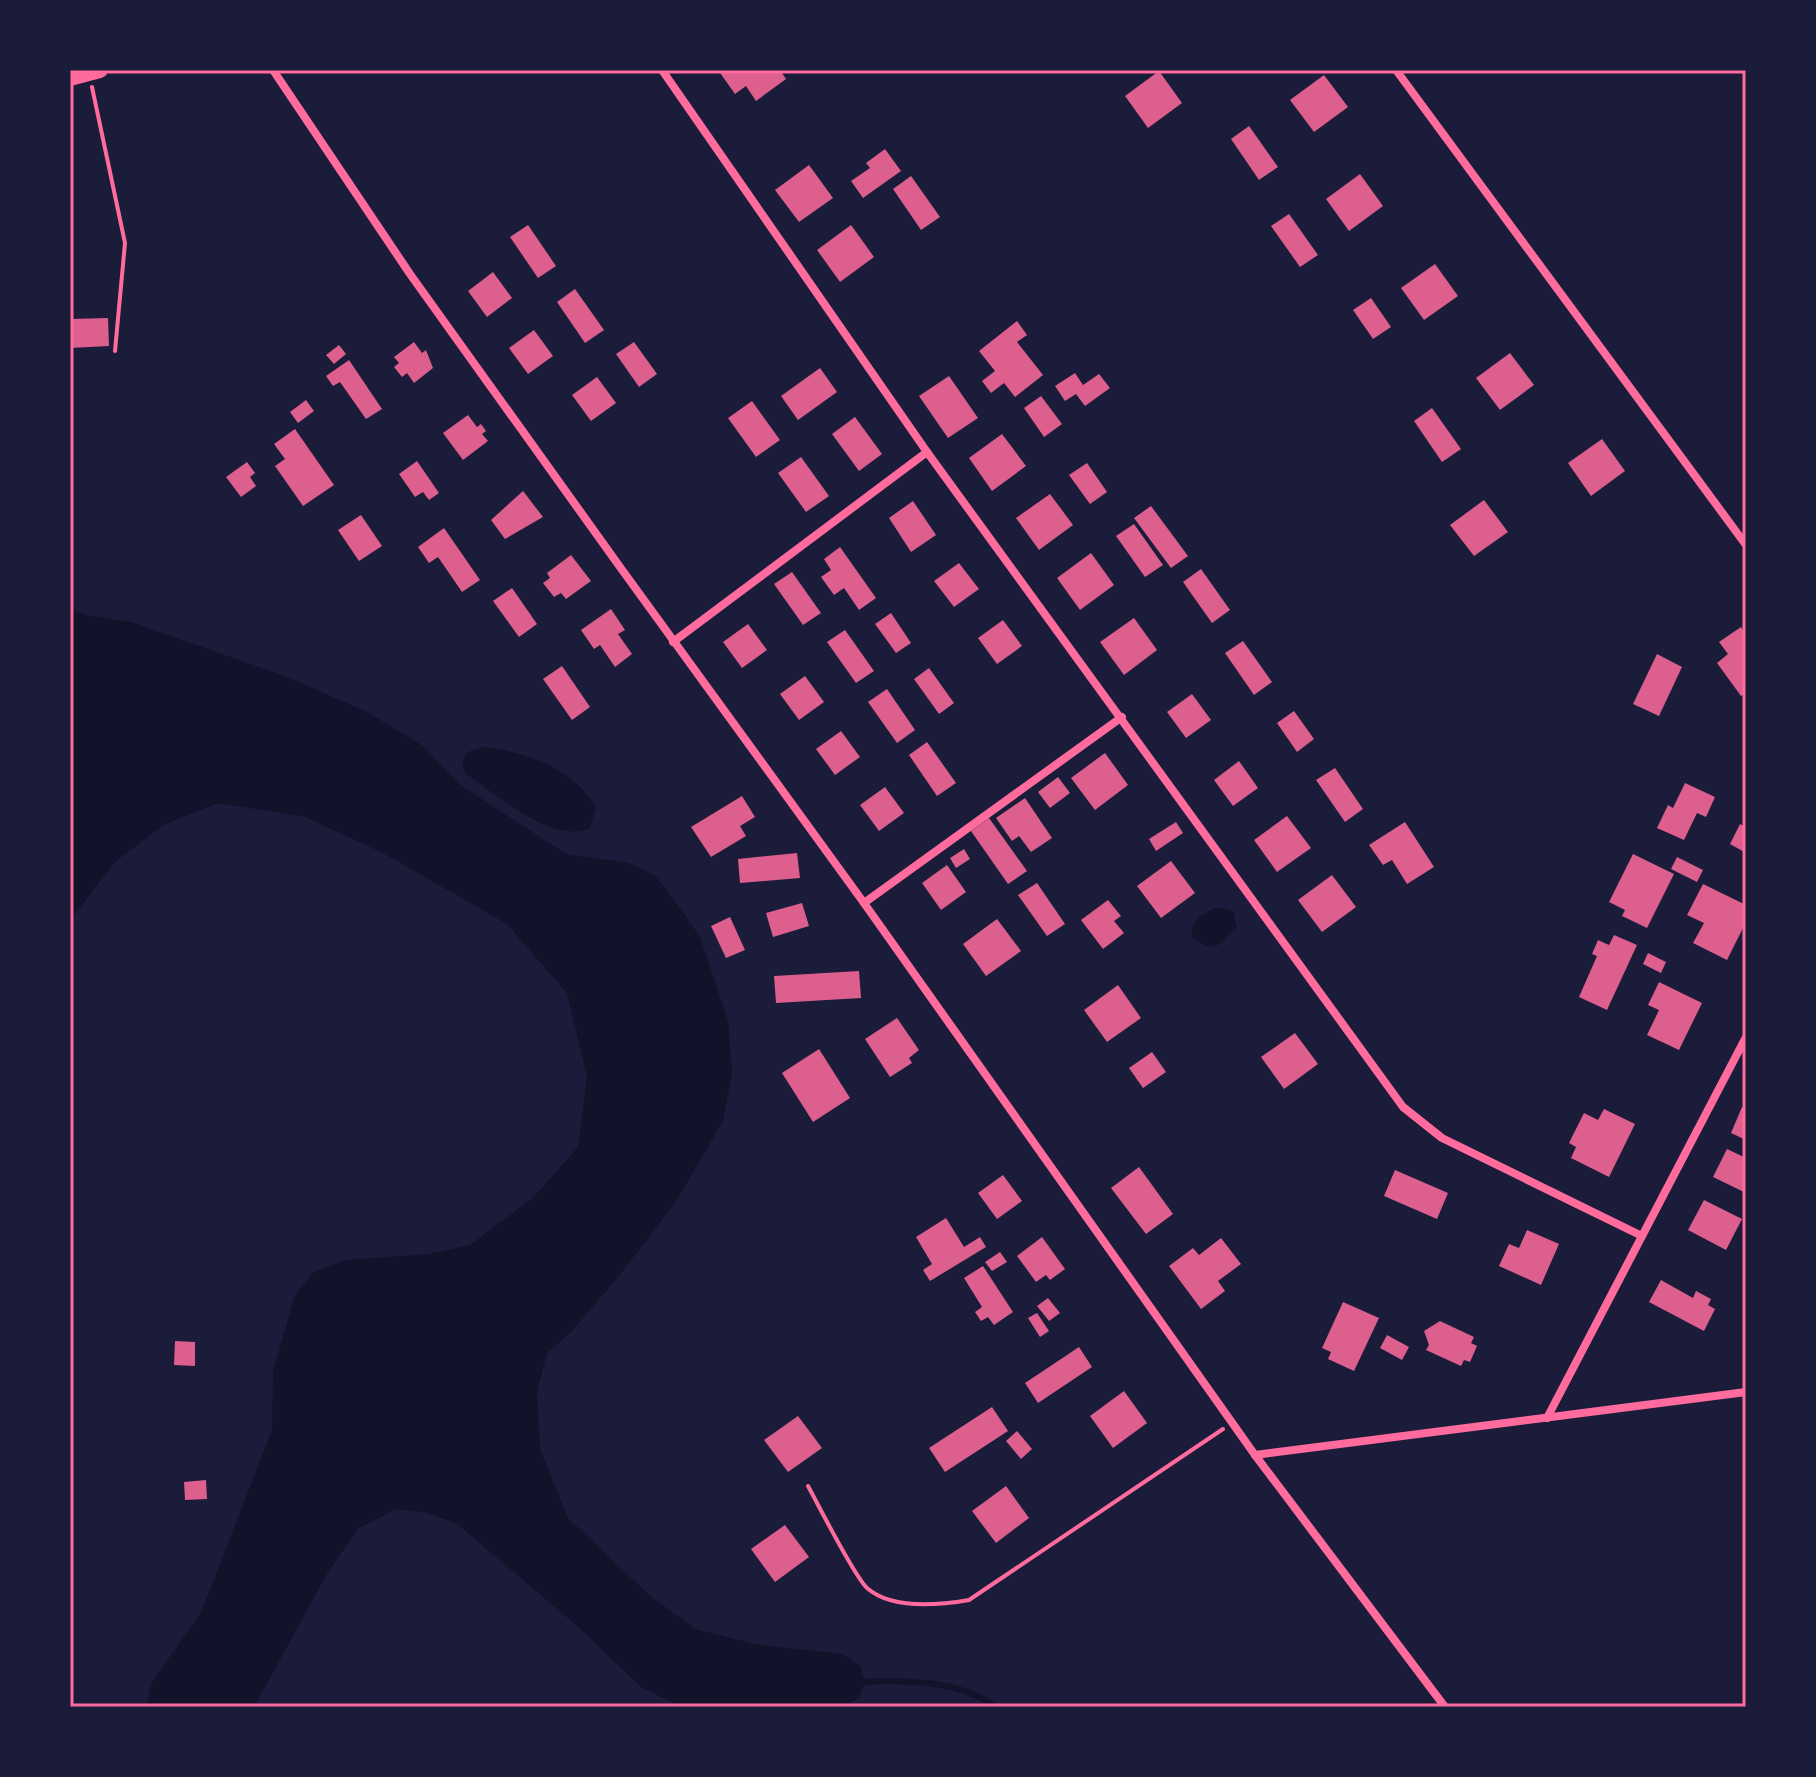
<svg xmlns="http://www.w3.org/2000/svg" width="1816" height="1777" viewBox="0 0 1816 1777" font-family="Poppins,sans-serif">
<rect width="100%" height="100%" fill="#1b1b3a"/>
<!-- water -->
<g fill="#12122b">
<polygon points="70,609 86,615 131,622 290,678 367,712 423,746 462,786 566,854 629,863 655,876 667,890 700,937 728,1021 732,1073 723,1121 675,1203 614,1282 570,1333 547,1353 537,1392 540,1449 568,1518 649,1595 695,1629 754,1644 843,1654 861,1667 865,1682 859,1698 841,1707 682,1707 641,1687 575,1624 456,1523 424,1512 396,1509 359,1528 329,1570 254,1707 146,1707 152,1682 201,1613 272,1430 273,1372 295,1295 314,1272 346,1260 430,1254 470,1245 533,1198 578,1147 587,1077 567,993 507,924 381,852 305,817 218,803 165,824 116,861 70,920"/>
<path d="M 483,747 C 526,751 573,769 596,807 L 590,828 C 552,845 496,794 465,773 L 462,761 L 468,752 Z"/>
<path d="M 1217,907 L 1233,911 L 1237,928 L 1218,945 L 1208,947 L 1193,938 C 1189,920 1202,914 1217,907 Z"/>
</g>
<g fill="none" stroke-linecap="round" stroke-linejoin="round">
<!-- stream -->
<path stroke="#12122b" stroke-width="6" d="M 857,1682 C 903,1680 958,1679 995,1707"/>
</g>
<!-- building -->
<g fill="#dd5f8e">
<polygon points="718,70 780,70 786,79 756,101 746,86 735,94"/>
<polygon points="1159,71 1182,103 1148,128 1125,96"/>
<polygon points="1324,75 1348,107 1314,132 1290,100"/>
<polygon points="1249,126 1278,167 1259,180 1231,139"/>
<polygon points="885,149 901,171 863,198 851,181 870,168 866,163"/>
<polygon points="809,165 833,198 799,222 775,190"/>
<polygon points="1360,174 1383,206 1349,231 1326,199"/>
<polygon points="911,176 940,217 921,230 893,189"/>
<polygon points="1289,214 1318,255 1300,267 1271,226"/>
<polygon points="528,225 556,266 538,278 510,237"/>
<polygon points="851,225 874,257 840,282 817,250"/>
<polygon points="1435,264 1458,296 1424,320 1401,288"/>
<polygon points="493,272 512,298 487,317 468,291"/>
<polygon points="575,289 604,330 585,343 557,302"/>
<polygon points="1371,298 1391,327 1373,339 1353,310"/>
<polygon points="108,318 109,346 70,348 70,319"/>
<polygon points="1017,321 1027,335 1017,342 1043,375 1015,397 1004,383 991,393 982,381 995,371 979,351"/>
<polygon points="534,330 553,356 528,374 509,348"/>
<polygon points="414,342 422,353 426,350 433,368 414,383 407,373 402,377 394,367 399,363 394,357"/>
<polygon points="634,342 657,374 639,387 616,354"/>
<polygon points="339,345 346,354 334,364 326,355"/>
<polygon points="1510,353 1534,385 1500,410 1476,378"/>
<polygon points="349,360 382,409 366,419 340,382 333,386 326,376"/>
<polygon points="820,368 837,392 798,420 781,396"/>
<polygon points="1075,373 1083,385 1099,374 1110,388 1085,406 1076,394 1065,401 1055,386"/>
<polygon points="949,376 978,418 948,438 919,396"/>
<polygon points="597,377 616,403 591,421 572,395"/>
<polygon points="1041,396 1062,424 1044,437 1024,408"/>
<polygon points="306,400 314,411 298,423 290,412"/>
<polygon points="752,401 780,440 756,457 728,418"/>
<polygon points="1432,408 1461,449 1442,462 1414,421"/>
<polygon points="468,415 477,427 481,424 486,431 482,434 488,441 463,460 443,433"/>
<polygon points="855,417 882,454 859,471 832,434"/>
<polygon points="295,429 334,485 303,506 275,466 285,459 274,444"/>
<polygon points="1002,434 1026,466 992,491 969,458"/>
<polygon points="1602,439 1625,471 1591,496 1568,463"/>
<polygon points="801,457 829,496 806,512 778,473"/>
<polygon points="417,461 439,493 429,500 423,492 415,497 399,474"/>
<polygon points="247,462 255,473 250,477 256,486 241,497 226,477"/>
<polygon points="1087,463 1107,492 1090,504 1069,475"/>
<polygon points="523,491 543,517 505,539 491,520"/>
<polygon points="1050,494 1073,525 1039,550 1016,518"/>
<polygon points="1484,500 1508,532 1474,556 1450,525"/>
<polygon points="913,501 936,535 911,552 889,518"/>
<polygon points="1151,506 1188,556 1171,568 1134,518"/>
<polygon points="361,515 382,546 359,561 338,530"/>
<polygon points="1134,524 1163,565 1145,577 1116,536"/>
<polygon points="444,528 480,580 462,592 438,557 429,563 418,547"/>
<polygon points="840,547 876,598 859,610 844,588 834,595 821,577 831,570 824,559"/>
<polygon points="1091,553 1114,585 1080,610 1057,578"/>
<polygon points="571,555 591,581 566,599 561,593 554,597 543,583 550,578 547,573"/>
<polygon points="959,563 979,589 954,607 934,581"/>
<polygon points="1201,569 1230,610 1212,623 1183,582"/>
<polygon points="792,572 821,613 803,625 774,584"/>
<polygon points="512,588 537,624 519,637 493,601"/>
<polygon points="611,609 625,630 618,634 632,654 615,667 600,645 594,649 581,630"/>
<polygon points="891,613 911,643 896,653 875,624"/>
<polygon points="1134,618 1157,650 1124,675 1100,642"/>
<polygon points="1003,620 1022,646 997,664 978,638"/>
<polygon points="748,624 767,650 742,668 723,642"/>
<polygon points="1741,627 1746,635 1746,693 1741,696 1717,663 1728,654 1719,642"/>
<polygon points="845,630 874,671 856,683 827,642"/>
<polygon points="1243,641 1272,682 1254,695 1225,653"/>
<polygon points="1657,654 1682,667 1659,716 1633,704"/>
<polygon points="562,666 590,707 572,720 543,679"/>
<polygon points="929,668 954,703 939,714 914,679"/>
<polygon points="805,676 824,702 799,720 780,694"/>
<polygon points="887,689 915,730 897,743 868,702"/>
<polygon points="1192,694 1211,720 1186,738 1167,712"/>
<polygon points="1294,711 1314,739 1297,752 1277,723"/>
<polygon points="841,731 860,757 835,775 816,749"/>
<polygon points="927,742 956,783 937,796 909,755"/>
<polygon points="1105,753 1128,785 1095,810 1071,778"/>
<polygon points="1239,761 1258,788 1233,806 1214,780"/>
<polygon points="1335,768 1363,809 1345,822 1316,780"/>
<polygon points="1058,777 1070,793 1050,808 1038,792"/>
<polygon points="1685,783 1715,797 1706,817 1697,813 1684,840 1657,828 1668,805 1673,808"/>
<polygon points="885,787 904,813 879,831 860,805"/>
<polygon points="742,796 755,817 740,826 746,836 711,857 691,827"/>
<polygon points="1025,798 1052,838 1031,852 1019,836 1012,841 996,818"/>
<polygon points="1287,816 1311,848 1277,872 1254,840"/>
<polygon points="989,818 1027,871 1008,884 971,831"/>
<polygon points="1176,822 1183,833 1156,851 1149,839"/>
<polygon points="1405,822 1434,867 1407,884 1392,860 1383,865 1369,845"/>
<polygon points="1740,824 1746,827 1746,853 1730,844"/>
<polygon points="964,849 970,859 956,868 950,858"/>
<polygon points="797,853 800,878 740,883 738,859"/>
<polygon points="1633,854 1674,874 1647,928 1622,916 1625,910 1609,902"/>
<polygon points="1677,857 1703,870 1697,882 1671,869"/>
<polygon points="1171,861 1195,893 1161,918 1137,886"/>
<polygon points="947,865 966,892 941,910 922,883"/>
<polygon points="1332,875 1356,907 1322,932 1298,900"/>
<polygon points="1037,883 1065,924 1047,936 1018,895"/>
<polygon points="1703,884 1746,905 1746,922 1727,960 1693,943 1704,923 1687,915"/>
<polygon points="1108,900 1121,916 1114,921 1124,933 1103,949 1081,920"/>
<polygon points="802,903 809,926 773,937 766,913"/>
<polygon points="730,917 745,950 726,958 711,926"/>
<polygon points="997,919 1021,951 986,976 963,944"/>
<polygon points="1614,935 1637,945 1607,1010 1579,997 1597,956 1592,954 1598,940 1609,945"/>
<polygon points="1648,953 1666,962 1661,973 1643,964"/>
<polygon points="859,971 861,998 776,1003 774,976"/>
<polygon points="1659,982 1702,1003 1679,1050 1647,1035 1659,1010 1648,1005"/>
<polygon points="1118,985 1141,1018 1107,1042 1084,1010"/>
<polygon points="897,1018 919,1050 909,1058 912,1063 890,1077 865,1039"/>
<polygon points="1295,1033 1318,1064 1284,1089 1261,1057"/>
<polygon points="819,1049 850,1098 813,1122 782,1073"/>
<polygon points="1152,1052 1166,1072 1143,1088 1129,1068"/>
<polygon points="1742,1107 1746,1109 1746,1140 1731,1133"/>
<polygon points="1604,1109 1635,1124 1609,1177 1571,1158 1576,1147 1569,1143 1584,1113 1598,1120"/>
<polygon points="1727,1149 1746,1158 1746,1193 1713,1177"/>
<polygon points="1139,1167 1173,1214 1146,1234 1111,1188"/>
<polygon points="1395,1170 1448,1193 1437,1219 1384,1196"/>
<polygon points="1003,1175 1022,1201 997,1219 978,1193"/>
<polygon points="1704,1200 1742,1219 1726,1250 1688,1230"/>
<polygon points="946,1218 964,1247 980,1237 986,1247 930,1281 923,1270 932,1264 916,1237"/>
<polygon points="1527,1230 1559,1244 1541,1285 1499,1266 1509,1244 1519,1248"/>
<polygon points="1042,1237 1065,1269 1050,1280 1046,1275 1036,1282 1017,1256"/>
<polygon points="1221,1238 1241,1264 1218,1281 1225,1291 1201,1309 1169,1266 1193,1248 1199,1255"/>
<polygon points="1000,1252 1007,1262 992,1271 985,1262"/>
<polygon points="983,1266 1013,1312 994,1325 988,1317 981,1321 975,1312 982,1307 964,1278"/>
<polygon points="1661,1280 1693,1298 1696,1291 1711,1299 1708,1305 1715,1309 1704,1331 1649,1302"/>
<polygon points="1048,1298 1060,1313 1049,1321 1037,1306"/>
<polygon points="1343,1302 1379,1318 1354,1371 1328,1359 1331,1352 1322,1348"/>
<polygon points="1037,1313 1049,1331 1040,1337 1028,1318"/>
<polygon points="1440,1321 1474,1337 1471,1343 1477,1346 1470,1362 1464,1360 1461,1366 1426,1350 1429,1345 1424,1331"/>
<polygon points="1387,1335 1409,1347 1402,1360 1380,1348"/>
<polygon points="175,1341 195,1342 195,1366 174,1365"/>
<polygon points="1079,1347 1092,1367 1038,1403 1025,1383"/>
<polygon points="1124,1391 1147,1423 1113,1448 1090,1416"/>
<polygon points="992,1407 1008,1431 945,1472 929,1448"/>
<polygon points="798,1416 822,1448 788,1472 764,1440"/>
<polygon points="1017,1431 1032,1449 1021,1459 1006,1441"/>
<polygon points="206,1480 207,1499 185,1500 184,1482"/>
<polygon points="1006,1486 1029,1518 996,1543 972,1511"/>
<polygon points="785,1525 809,1557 775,1582 751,1549"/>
</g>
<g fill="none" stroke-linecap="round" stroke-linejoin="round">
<!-- path -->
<g stroke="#ff6b9d" stroke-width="4">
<polyline points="92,87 125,243 115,351"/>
<path d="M 808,1486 C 819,1506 854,1576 867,1588 C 892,1610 940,1605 969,1600 L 1223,1429"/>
</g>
<!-- minor -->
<g stroke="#ff6b9d" stroke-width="8">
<polyline points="273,70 410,274 620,567 864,903 1255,1455 1445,1707"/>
<polyline points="662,70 927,452 1403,1107 1442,1138 1642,1236"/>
<polyline points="1396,70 1746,545"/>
<polyline points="673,642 927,452"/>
<polyline points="864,903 1122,717"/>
<polyline points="1547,1418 1746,1037"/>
<polyline points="1255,1455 1746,1392"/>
</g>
<!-- primary -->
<polyline stroke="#ff6b9d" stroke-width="16" points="70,78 100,70"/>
</g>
<!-- border -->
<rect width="1816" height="1777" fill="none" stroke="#1b1b3a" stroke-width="144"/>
<rect x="72" y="72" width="1672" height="1633" fill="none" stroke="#ff6b9d" stroke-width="3"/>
</svg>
